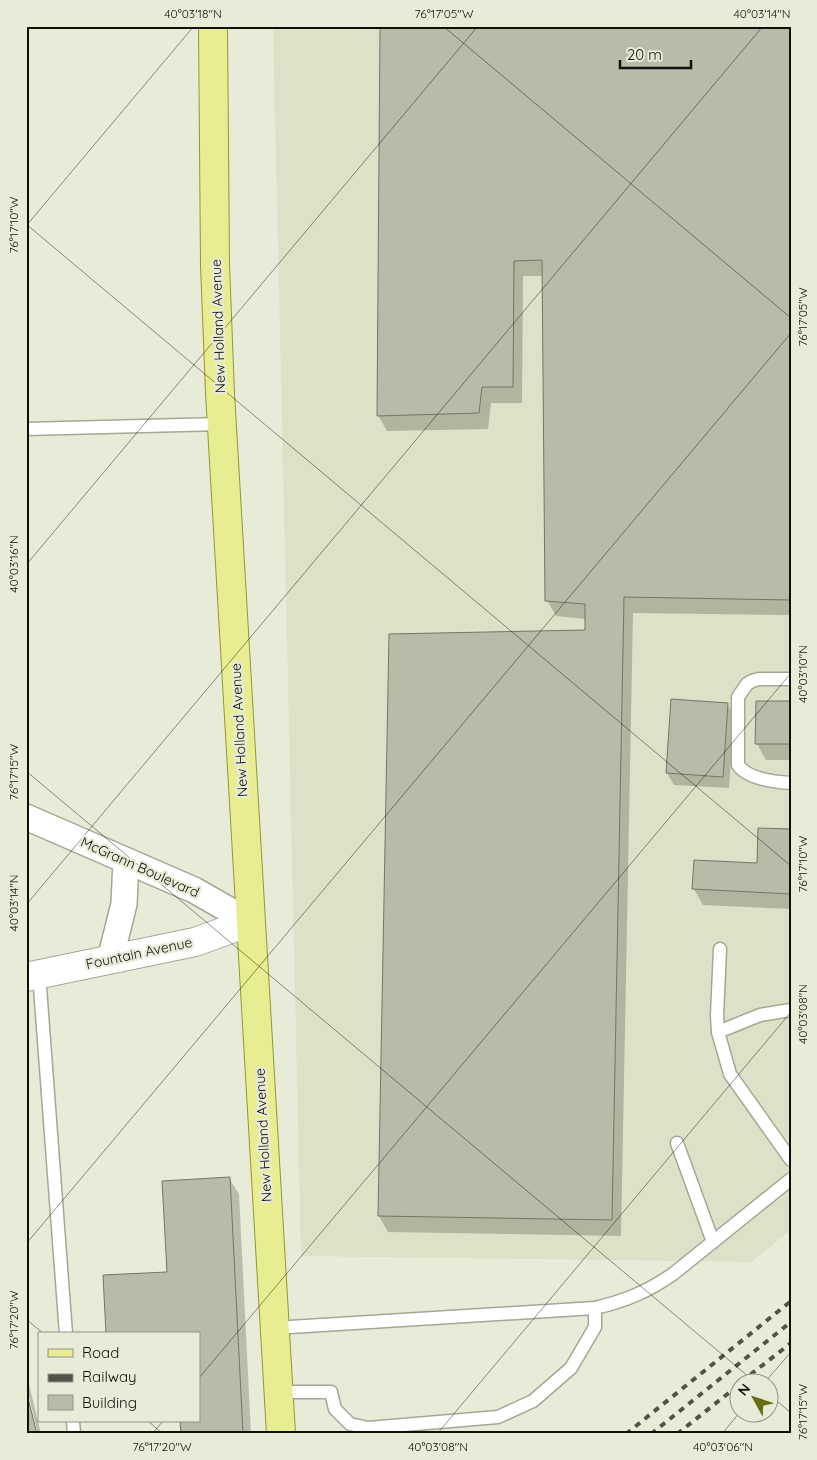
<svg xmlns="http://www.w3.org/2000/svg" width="817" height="1460" viewBox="0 0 817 1460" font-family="Quicksand,sans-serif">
<rect width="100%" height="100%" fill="#e9ebd9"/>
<!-- built -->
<polygon fill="#dee1c7" points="273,26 791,26 791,1230 751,1262 301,1256"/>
<!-- shadow -->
<g fill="#0003">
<polygon points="381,26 791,26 791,615 633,613 621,1236 388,1232 379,1216 586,631 586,619 556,616 547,600 543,276 523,276 522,403 491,403 488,429 387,431 378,415"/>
<polygon points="791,703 791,760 766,760 757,744"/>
<polygon points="727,704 734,716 729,788 674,785 667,773"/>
<polygon points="791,830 791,909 703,905 694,889 758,864"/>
<polygon points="229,1178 239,1194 251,1434 182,1434 199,1421 199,1334 168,1273"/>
<polygon points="26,1372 41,1434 38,1434 26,1384"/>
</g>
<!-- building -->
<g fill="#b9bba9" stroke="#747665">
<polygon points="380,26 791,26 791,600 624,597 612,1220 378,1216 389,634 585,630 585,604 545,601 542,260 514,261 513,387 482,387 479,413 377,416"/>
<polygon points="671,699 728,703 723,777 666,773"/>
<polygon points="756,701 791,701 791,744 755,744"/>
<polygon points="758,828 791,829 791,894 692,889 694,860 757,863"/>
<polygon points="230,1177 243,1434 181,1434 180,1421 199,1421 199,1334 106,1334 103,1275 167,1272 162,1181"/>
<polygon points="26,1390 37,1434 26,1434"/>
</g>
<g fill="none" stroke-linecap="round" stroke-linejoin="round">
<defs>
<g id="service">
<polyline points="26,429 221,424"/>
<path d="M 791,679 L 759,679 L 752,681 L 747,684 L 738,697 L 738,765 C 747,779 776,782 791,783"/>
<polyline points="39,974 66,1334"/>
<polyline points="791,1010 760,1015 718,1032 730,1074 791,1160"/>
<polyline points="718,1032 717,1015 720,949"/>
<polyline points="677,1143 713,1242"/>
<path d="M 274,1328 L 595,1308 C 625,1301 647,1292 673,1274 L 791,1179"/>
<polyline points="278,1392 331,1392 335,1409 350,1424 368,1428 498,1417 533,1401 571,1368 595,1327 595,1308"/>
<polyline points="73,1421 74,1434"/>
</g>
<g id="minor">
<polyline points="26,817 194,890 250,922"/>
<polyline points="110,960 124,904 126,861"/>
</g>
<polyline id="tertiary" points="26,977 195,942 250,922"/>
<polyline id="primary" points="213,26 215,265 220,393 281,1434"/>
</defs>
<!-- service casing -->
<use href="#service" stroke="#a5a796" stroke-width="15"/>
<!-- minor casing -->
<use href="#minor" stroke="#a5a796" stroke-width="28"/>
<!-- tertiary casing -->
<use href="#tertiary" stroke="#a5a796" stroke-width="30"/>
<!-- primary casing -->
<use href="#primary" stroke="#929833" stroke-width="30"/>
<!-- service -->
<use href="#service" stroke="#fff" stroke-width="12"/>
<!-- minor -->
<use href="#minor" stroke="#fff" stroke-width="25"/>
<!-- tertiary -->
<use href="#tertiary" stroke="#fff" stroke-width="28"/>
<!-- primary -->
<use href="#primary" stroke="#e8ed92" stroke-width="28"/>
<!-- rail -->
<g stroke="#515348" stroke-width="4" stroke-dasharray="6 6" stroke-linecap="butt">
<polyline points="741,1382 791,1343"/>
<polyline points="626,1434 791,1301"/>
<polyline points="651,1434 791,1322"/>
<polyline points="677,1434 740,1384"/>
</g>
</g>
<!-- ticks -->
<path fill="none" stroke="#0f1009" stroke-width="1" stroke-opacity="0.45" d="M 443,26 L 791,318M 26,224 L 791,866M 26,226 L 194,26M 26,565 L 478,26M 26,771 L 755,1382M 26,905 L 763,26M 26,1244 L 791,333M 26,1319 L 44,1334M 199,1378 L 791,673M 765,1382 L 791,1352M 770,1395 L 791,1413M 148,1421 L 163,1434M 152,1434 L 163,1421M 437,1434 L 791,1012M 722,1434 L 740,1412"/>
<g text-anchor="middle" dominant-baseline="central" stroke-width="4.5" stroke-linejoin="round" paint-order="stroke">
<!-- street labels -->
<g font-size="14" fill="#0f1009" stroke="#e9ebd9">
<text transform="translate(218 326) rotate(-92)">New Holland Avenue</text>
<text transform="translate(239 730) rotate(-93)">New Holland Avenue</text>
<text transform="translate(140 867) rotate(24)">McGrann Boulevard</text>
<text transform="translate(139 953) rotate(-12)">Fountain Avenue</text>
<text transform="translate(263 1135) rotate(-93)">New Holland Avenue</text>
</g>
</g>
<!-- border -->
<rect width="817" height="1460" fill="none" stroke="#e9ebd9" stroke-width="55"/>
<!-- legend -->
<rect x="38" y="1332" width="162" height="90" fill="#e9ebd9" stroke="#929386"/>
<rect x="48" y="1349" width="25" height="8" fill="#e8ed92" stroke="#929386"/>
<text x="82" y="1358" font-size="15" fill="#0f1009">Road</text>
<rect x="48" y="1374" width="25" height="8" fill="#515348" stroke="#929386"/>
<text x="82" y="1382" font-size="15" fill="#0f1009">Railway</text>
<rect x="48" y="1395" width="25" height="15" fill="#b9bba9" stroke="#929386"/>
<text x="82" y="1408" font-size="15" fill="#0f1009">Building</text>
<!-- north arrow -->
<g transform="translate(754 1398) rotate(310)"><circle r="24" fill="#e9ebd9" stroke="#929386"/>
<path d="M0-4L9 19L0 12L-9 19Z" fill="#6a6e12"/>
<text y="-8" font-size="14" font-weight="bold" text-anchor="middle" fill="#0f1009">N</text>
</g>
<!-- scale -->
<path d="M620 60v8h71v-8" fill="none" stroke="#0f1009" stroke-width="2.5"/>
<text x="627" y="60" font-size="15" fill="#0f1009" stroke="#e9ebd9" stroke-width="4" paint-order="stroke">20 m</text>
<rect x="28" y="28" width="762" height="1404" fill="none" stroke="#0f1009" stroke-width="2"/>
<g font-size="12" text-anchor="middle" fill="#0f1009">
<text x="193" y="18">40°03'18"N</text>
<text x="444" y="18">76°17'05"W</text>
<text x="762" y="18">40°03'14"N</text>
<text transform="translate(14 225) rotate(-90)" y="4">76°17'10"W</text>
<text transform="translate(803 317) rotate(-90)" y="4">76°17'05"W</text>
<text transform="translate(14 564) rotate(-90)" y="4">40°03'16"N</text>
<text transform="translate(803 674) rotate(-90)" y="4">40°03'10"N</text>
<text transform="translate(14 772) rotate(-90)" y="4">76°17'15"W</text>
<text transform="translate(803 864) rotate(-90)" y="4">76°17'10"W</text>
<text transform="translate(14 903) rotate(-90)" y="4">40°03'14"N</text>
<text transform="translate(803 1014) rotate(-90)" y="4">40°03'08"N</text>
<text transform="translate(14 1320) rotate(-90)" y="4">76°17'20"W</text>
<text transform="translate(803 1412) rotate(-90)" y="4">76°17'15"W</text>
<text x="162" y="1451">76°17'20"W</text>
<text x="438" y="1451">40°03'08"N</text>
<text x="723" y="1451">40°03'06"N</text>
</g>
</svg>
